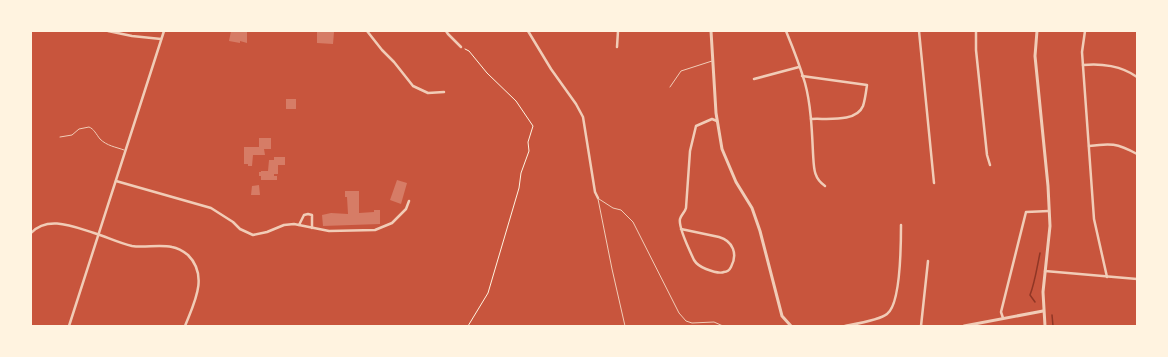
<svg xmlns="http://www.w3.org/2000/svg" width="1168" height="357" viewBox="0 0 1168 357" font-family="Karla,sans-serif">
<rect width="100%" height="100%" fill="#c8553d"/>
<g fill="none" stroke-linecap="round" stroke-linejoin="round">
<!-- stream -->
<g stroke="#8f3625" stroke-width="1.5">
<path d="M 1035,302 L 1030,295 C 1035,282 1037,267 1040,253"/>
<polyline points="1052,315 1053,326"/>
</g>
</g>
<!-- building -->
<g fill="#d67c66">
<polygon points="231,31 247,32 247,43 240,41 240,43 229,41"/>
<polygon points="320,31 332,31 332,32 334,32 333,44 317,43 317,32"/>
<rect x="286" y="99" width="10" height="10"/>
<polygon points="259,138 271,138 271,149 264,149 265,155 253,155 252,166 248,166 248,164 244,164 244,147 259,147"/>
<polygon points="274,157 285,157 285,165 278,165 278,174 274,174 274,176 277,176 277,180 261,180 261,176 259,176 259,172 261,172 261,171 268,171 269,160 274,160"/>
<polygon points="397,180 407,183 401,204 390,200"/>
<polygon points="259,185 260,195 251,195 252,186"/>
<polygon points="345,191 359,191 359,213 374,212 374,210 380,210 380,224 323,226 322,215 331,213 348,214 347,197 345,197"/>
</g>
<g fill="none" stroke-linecap="round" stroke-linejoin="round">
<!-- path -->
<polyline stroke="#fff3e0" stroke-width="1" points="465,49 469,51 487,73 516,101 533,126 528,142 529,151 521,173 519,188 488,293 468,326"/>
<!-- service -->
<g stroke="#f1ccb7" stroke-width="1">
<polyline points="670,87 681,71 712,61"/>
<path d="M 60,137 L 72,135 L 79,129 L 89,127 C 94,129 96,134 100,139 C 107,146 116,147 124,150"/>
<polyline points="598,199 612,269 625,326"/>
<polyline points="599,199 613,208 621,210 633,222 679,313 686,321 692,323 714,322 723,326"/>
</g>
<!-- minor -->
<g stroke="#f1ccb7" stroke-width="2.5">
<polyline points="108,31 132,36 161,39"/>
<polyline points="367,31 382,50 394,62 413,86 428,93 444,92"/>
<polyline points="446,31 448,34 461,47"/>
<polyline points="528,31 551,69 576,104 583,117 595,192 598,198"/>
<path d="M 786,31 C 793,48 800,66 805,83 C 811,105 812,131 813,153 C 814,167 813,178 825,186"/>
<polyline points="919,31 934,183"/>
<polyline points="976,31 976,50 987,155 990,165"/>
<polyline points="1085,31 1082,52 1094,219 1107,277"/>
<polyline points="617,47 618,31"/>
<path d="M 1083,65 C 1101,63 1122,66 1137,77"/>
<path d="M 802,76 L 867,85 C 866,92 865,100 863,106 C 856,123 826,118 811,119"/>
<polyline points="754,79 799,67"/>
<path d="M 1089,146 C 1110,143 1117,143 1137,154"/>
<polyline points="116,181 211,208 233,222 240,229 253,235 267,232 284,225 294,224 329,231 375,230 392,223 406,209 409,201"/>
<polyline points="299,225 304,215 308,214 312,215 312,228"/>
<path d="M 681,229 L 719,237 C 733,241 738,254 731,267 C 730,269 728,272 724,272 C 719,274 711,271 706,269 C 701,267 697,265 694,260 C 690,251 678,228 680,219 C 681,215 685,212 686,208 L 690,151 L 696,126 L 712,119 L 717,121"/>
<path d="M 31,233 C 48,215 74,227 94,233 C 107,237 119,243 132,246 C 145,248 159,244 172,247 C 178,248 183,251 188,255 C 209,276 194,303 185,326"/>
<polyline points="1045,271 1137,279"/>
<polyline points="1003,318 1001,312 1026,212 1049,211"/>
<polyline points="69,326 164,31"/>
<path d="M 845,326 C 855,324 880,320 887,314 C 901,304 901,243 901,225"/>
<polyline points="921,326 928,261"/>
</g>
<!-- tertiary -->
<g stroke="#f1ccb7" stroke-width="3">
<polyline points="711,31 716,113 722,149 736,182 752,208 760,231 782,316 791,326"/>
<polyline points="1037,31 1035,56 1048,186 1050,226 1043,292 1045,326"/>
<polyline points="964,326 1043,311"/>
</g>
</g>
<!-- border -->
<rect width="1168" height="357" fill="none" stroke="#fff3e0" stroke-width="64"/>
</svg>
